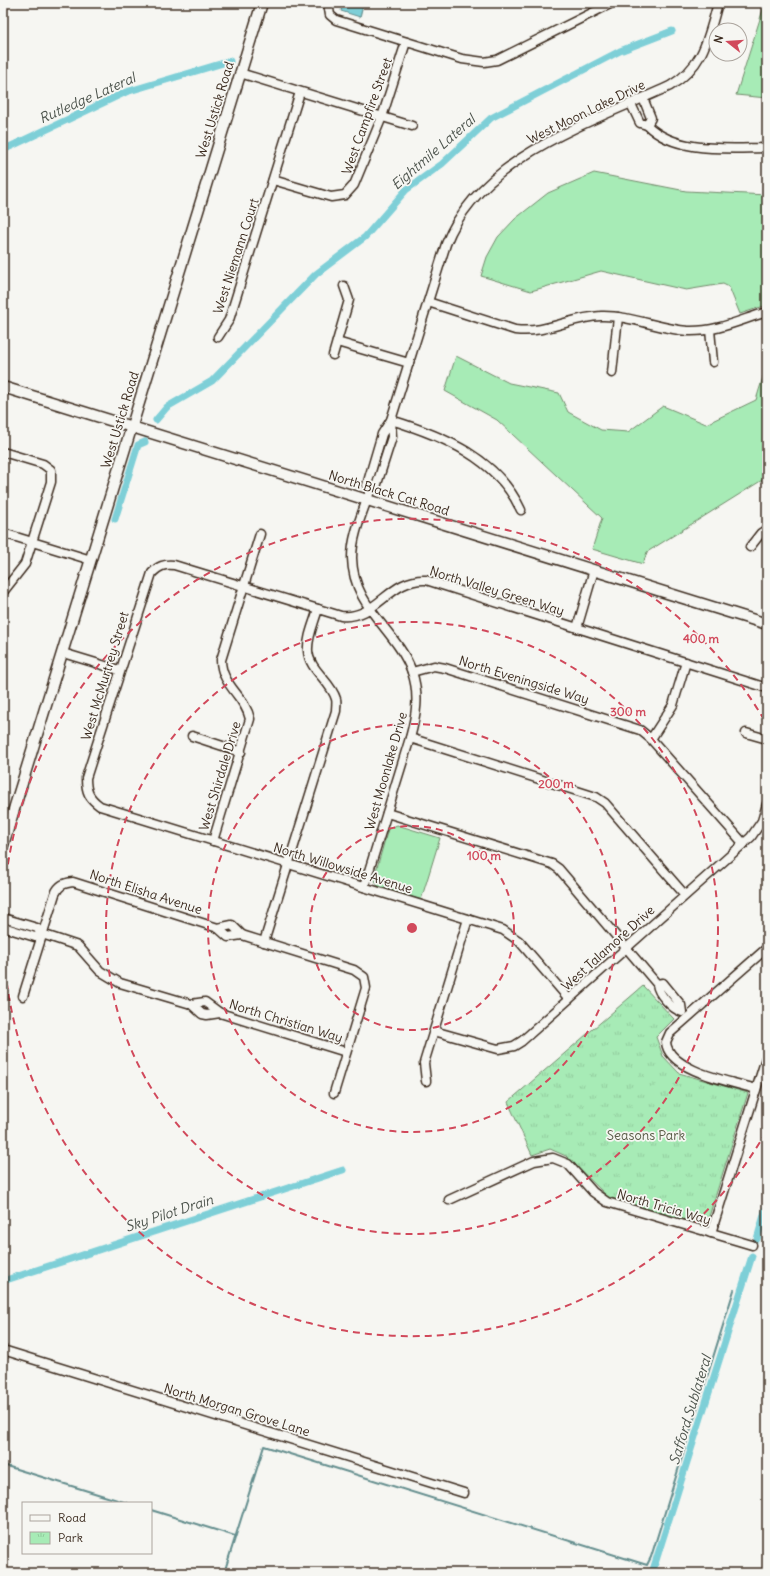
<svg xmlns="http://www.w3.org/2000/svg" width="770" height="1576" viewBox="0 0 770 1576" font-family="Delius,sans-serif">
<defs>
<pattern id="park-tufts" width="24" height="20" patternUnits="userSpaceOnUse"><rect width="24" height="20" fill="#a7ebb6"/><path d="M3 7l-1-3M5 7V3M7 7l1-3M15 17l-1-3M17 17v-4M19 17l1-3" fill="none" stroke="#91ca9c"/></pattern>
</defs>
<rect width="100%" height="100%" fill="#f6f6f2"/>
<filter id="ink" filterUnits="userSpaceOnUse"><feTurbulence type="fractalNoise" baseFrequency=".025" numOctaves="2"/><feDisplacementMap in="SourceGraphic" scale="8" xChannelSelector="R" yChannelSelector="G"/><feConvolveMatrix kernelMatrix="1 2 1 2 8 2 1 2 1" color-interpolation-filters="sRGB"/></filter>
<g filter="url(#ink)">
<!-- grass -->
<g fill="#a7ebb6" stroke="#718a6a">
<polygon points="765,3 767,3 767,98 736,95"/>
<polygon points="594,173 686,191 767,195 767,305 740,314 729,287 723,284 686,290 601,271 531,291 481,276 487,257 498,237 515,219 548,193"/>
<polygon points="456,356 509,383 559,393 568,412 601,430 628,432 663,406 706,424 756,400 767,364 767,477 647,552 643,564 592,549 602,518 497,420 445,391"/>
<polygon points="397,825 440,838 421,900 378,886 374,878 388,829"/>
</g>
<!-- park -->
<polygon fill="url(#park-tufts)" stroke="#718a6a" points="643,986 674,1019 656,1037 663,1056 679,1073 748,1093 706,1226 608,1197 566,1156 550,1149 532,1155 508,1102"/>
<!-- water -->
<polygon fill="#7ecfd7" stroke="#638d8d" points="343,3 356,3 363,5 360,17 341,11"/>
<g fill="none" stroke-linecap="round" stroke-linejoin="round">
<!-- stream -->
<g stroke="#638d8d" stroke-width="2">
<polyline points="3,1465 127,1503"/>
<polyline points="151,1510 235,1536"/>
<polyline points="224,1573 264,1446 647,1565 651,1557 734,1290"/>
</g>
<!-- canal -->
<g stroke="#7ecfd7" stroke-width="7">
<polyline points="3,150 126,92 230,61"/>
<polyline points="156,420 167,407 212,381 316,274 365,237 406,190 442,164 491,118 620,51 672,31"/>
<polyline points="115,519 138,445 145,442"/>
<polyline points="757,1239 767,1205"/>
<polyline points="3,1281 343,1170"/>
<polyline points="652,1573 752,1256"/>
</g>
<defs>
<g id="minor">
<polyline points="328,3 330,15 336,20 462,59 484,62 497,60 612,3"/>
<polyline points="240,73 412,126"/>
<polyline points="631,104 640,123 647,125 651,118 643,98"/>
<path d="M 647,125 C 676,154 729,148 767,148"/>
<polyline points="273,180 331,197 345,195 354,185 382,117 406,42"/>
<path d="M 428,302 L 515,330 C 547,334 570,317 601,316 C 630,315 659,329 688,331 C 717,332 740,320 767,312"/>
<polyline points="710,330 713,362"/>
<polyline points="218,337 229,320 300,92"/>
<polyline points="337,342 409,363"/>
<polyline points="333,355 349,300 344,286"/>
<polyline points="612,373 618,317"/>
<path d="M 391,420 L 392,437 L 376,487 L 371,488 L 367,485 L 382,434 L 391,420 L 446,244 C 479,157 592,122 670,86 C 704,66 708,38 718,3"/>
<path d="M 391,420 C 443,436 497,458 521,510"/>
<polyline points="3,452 43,464 51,470 51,482 25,564 3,592"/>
<polyline points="3,533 91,560"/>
<polyline points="750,547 761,533 767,529"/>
<polyline points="577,628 594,570"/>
<polyline points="63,653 119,670"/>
<polyline points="412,672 434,666 445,668 640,730 651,739 744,844"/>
<polyline points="746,733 767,739"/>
<polyline points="192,736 241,752"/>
<polyline points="410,738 596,797 605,803 685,895"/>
<polyline points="651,739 673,705 686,662"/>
<path d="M 387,813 L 552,864 L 559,869 L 657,984 C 658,994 672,1009 682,1012 L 681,1005 L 663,983 L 657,984"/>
<path d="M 213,841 L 250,719 C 245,696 221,685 221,660 L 260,534"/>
<path d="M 364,887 L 410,738 C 416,716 420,695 412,672 C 397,630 353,608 352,558 C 352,534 364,510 371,488"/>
<polyline points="3,918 37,928 42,934 35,937 3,927"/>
<polyline points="218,928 232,925 242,935 354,970 364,977 366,988 334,1093"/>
<polyline points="42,934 78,946 100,971 120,983 191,1004 202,1014 207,1015 220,1013"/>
<path d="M 264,942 L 336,711 C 336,707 337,702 336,699 C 331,681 309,670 308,651 C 307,637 314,623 318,609"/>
<path d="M 23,996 L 55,894 C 59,885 64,883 73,882 L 218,928 L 228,937 L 242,935"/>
<path d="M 569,999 L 519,941 L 503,930 L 100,806 C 89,798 86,792 86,778 L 152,573 C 159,566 164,564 174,565 L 341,616 C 377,620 389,578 426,580 L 767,688"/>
<polyline points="191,1004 205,1002 220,1013 346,1052"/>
<polyline points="434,1031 498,1049 514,1046 522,1041 751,837 762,821 767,804"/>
<polyline points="426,1081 424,1063 468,919"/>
<path d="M 756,1089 C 733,1082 668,1071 666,1042 L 670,1033 L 767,948"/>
<polyline points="449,1200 534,1161 553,1158 568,1164 593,1192 607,1202 752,1245"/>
<polyline points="711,1233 767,1055"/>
<polyline points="3,1350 464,1493"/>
</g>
<g id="major">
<polyline points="3,387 767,624"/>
<polyline points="3,845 262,3"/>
</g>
</defs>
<!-- minor casing -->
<use href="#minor" stroke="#3b2a1e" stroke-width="11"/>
<!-- major casing -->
<use href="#major" stroke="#3b2a1e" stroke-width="13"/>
<!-- minor -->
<use href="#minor" stroke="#f6f6f2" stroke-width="8"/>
<!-- major -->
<use href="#major" stroke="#f6f6f2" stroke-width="10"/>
</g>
</g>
<!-- distance rings -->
<g fill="none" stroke="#d1495b" stroke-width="2" stroke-dasharray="7 5">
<circle cx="412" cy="928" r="102"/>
<circle cx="412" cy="928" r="204"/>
<circle cx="412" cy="928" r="306"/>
<path d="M766 1132A409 409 0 0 1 3 932M3 924A409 409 0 0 1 766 723"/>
</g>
<g text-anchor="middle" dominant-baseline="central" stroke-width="3.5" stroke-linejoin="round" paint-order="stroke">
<!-- street labels -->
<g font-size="13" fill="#3b2a1e" stroke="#f6f6f2">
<text transform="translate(215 110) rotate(-73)">West Ustick Road</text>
<text transform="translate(586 112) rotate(-26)">West Moon Lake Drive</text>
<text transform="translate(367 116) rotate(-70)">West Campfire Street</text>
<text transform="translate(236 256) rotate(-72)">West Niemann Court</text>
<text transform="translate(120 420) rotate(-73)">West Ustick Road</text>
<text transform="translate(389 493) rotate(17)">North Black Cat Road</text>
<text transform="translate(497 591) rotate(17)">North Valley Green Way</text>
<text transform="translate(105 676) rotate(-73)">West McMurtrey Street</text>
<text transform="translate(524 680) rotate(17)">North Eveningside Way</text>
<text transform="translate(386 771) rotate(-74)">West Moonlake Drive</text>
<text transform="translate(220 776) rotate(-73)">West Shirdale Drive</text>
<text transform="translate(343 868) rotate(17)">North Willowside Avenue</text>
<text transform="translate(146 892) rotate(18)">North Elisha Avenue</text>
<text transform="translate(608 948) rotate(-42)">West Talamore Drive</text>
<text transform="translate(286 1021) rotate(17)">North Christian Way</text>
<text transform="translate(664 1207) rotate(16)">North Tricia Way</text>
<text transform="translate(237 1410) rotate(17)">North Morgan Grove Lane</text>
</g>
<!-- park labels -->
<g font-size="13" fill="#565a44" stroke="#f6f6f2">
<text x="646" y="1135">Seasons Park</text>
</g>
<!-- water labels -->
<g font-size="14" font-style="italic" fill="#4c534c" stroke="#f6f6f2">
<text transform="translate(87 98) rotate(-24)">Rutledge Lateral</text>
<text transform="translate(433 152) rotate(-41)">Eightmile Lateral</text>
<text transform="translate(169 1213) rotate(-18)">Sky Pilot Drain</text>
<text transform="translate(690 1410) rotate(-73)">Safford Sublateral</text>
</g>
</g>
<circle cx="412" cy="928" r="6" fill="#d1495b" stroke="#f6f6f2" stroke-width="2"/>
<g font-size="12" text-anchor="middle" font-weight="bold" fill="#d1495b" stroke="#f6f6f2" stroke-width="3.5" stroke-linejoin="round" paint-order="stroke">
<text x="701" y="643">400 m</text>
<text x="628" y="716">300 m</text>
<text x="556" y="788">200 m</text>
<text x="484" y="860">100 m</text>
</g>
<!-- margin -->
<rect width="770" height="1576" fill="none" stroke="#f6f6f2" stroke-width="16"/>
<rect x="8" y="8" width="754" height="1560" fill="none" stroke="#3b2a1e" stroke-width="1.5" filter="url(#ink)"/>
<!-- legend -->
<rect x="22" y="1502" width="130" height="52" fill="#f6f6f2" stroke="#aba49d"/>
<rect x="30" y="1515" width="20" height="6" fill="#f6f6f2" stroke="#aba49d"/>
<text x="58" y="1522" font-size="12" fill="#3b2a1e">Road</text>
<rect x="30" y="1532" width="20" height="12" fill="url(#park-tufts)" stroke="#aba49d"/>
<text x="58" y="1542" font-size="12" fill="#3b2a1e">Park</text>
<!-- north arrow -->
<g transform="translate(728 42) rotate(287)"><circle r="19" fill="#f6f6f2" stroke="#aba49d"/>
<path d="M0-3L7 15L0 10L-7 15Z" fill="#d1495b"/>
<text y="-6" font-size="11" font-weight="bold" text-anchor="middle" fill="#3b2a1e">N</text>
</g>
</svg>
